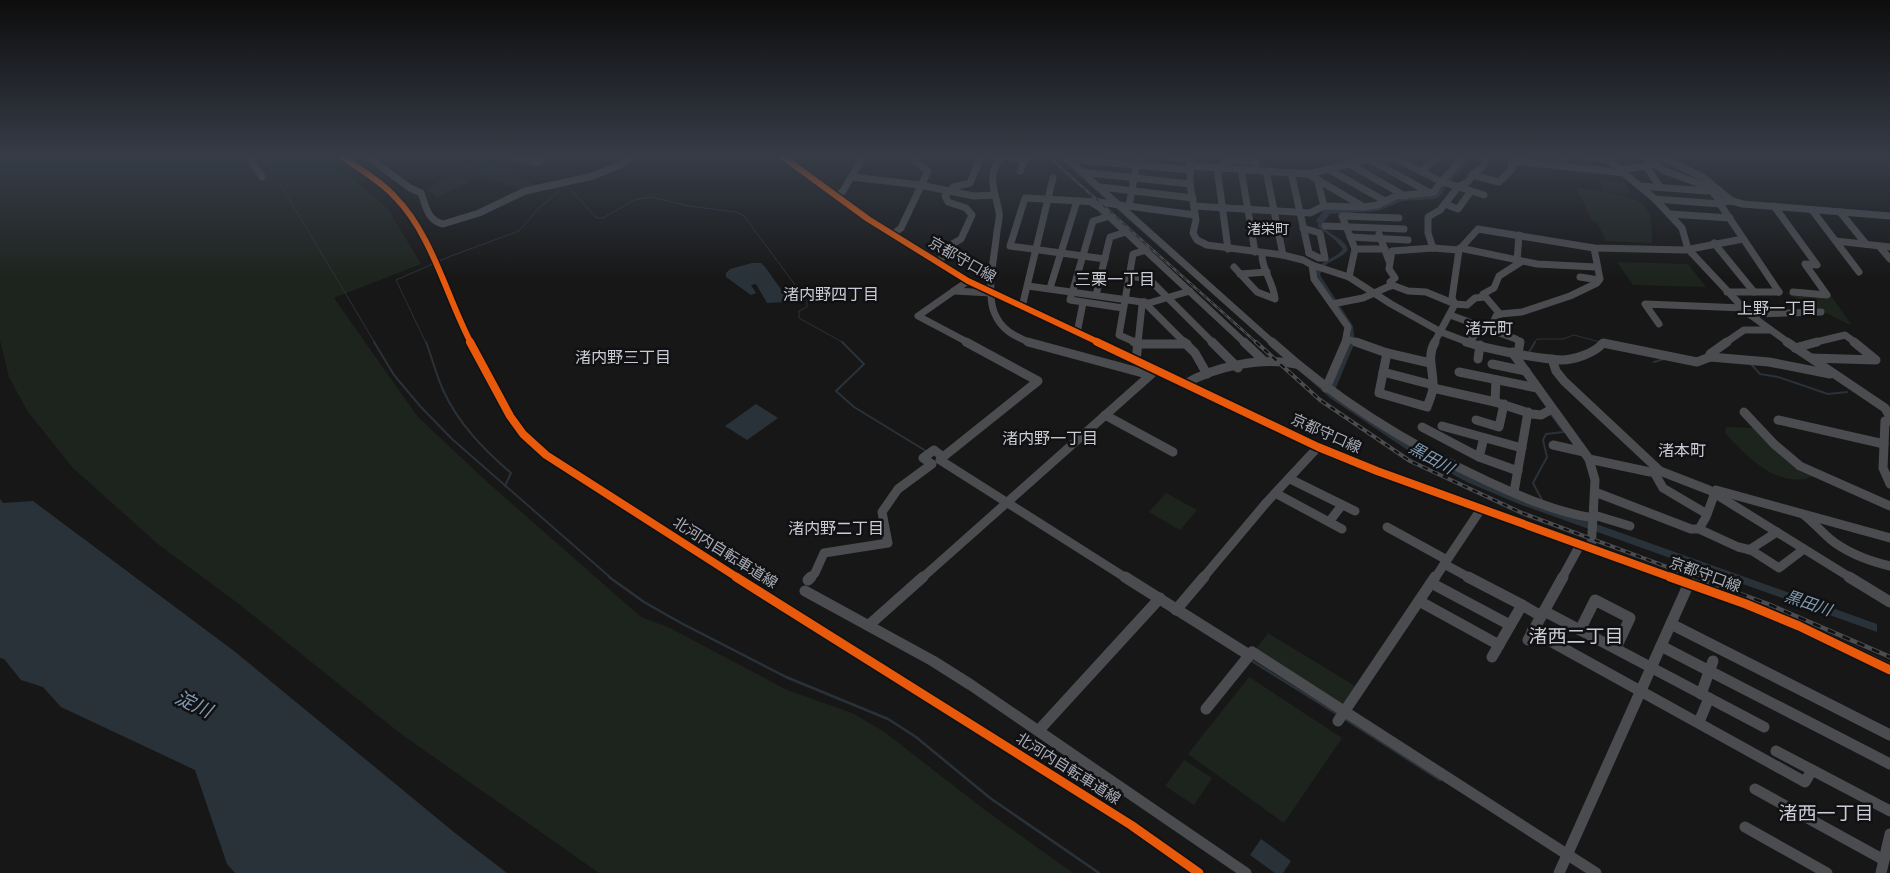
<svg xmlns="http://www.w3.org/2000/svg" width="1890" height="873" viewBox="0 0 1890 873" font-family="'Sofia Sans Condensed','Noto Sans JP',sans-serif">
<rect width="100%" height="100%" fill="#171717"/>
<!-- green -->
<g fill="#1d241e">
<polygon points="0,157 317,157 351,177 388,209 421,264 334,298 417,416 485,480 641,617 670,628 787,690 852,713 883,731 985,810 1073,873 599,873 401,734 239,604 159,545 73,468 28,412 9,377 0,340"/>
<polygon points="480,160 512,169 510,172 539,186 522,191 460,168"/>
<polygon points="452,175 471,181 437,198 426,189"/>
<path d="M 1600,180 L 1626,183 L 1630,194 L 1606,192 C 1644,200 1653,202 1652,243 L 1606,241 L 1596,221 L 1592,221 L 1576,187 L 1603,191 Z"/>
<polygon points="1617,262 1688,264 1706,287 1633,285"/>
<polygon points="1786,293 1831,296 1851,324 1848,324"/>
<path d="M 1726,427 L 1754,428 L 1814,476 C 1779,491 1746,456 1725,433 Z"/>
<polygon points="1166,493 1197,510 1180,530 1149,512"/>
<polygon points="1268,633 1355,686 1343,704 1255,650"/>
<polygon points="1249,677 1342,738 1284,823 1188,754"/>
<polygon points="1184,760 1212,778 1194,805 1165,786"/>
</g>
<!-- water -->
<g fill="#2a3239">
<path d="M 1058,157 L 1068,162 L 1329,392 L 1351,332 L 1318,280 L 1316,271 C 1322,259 1336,259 1343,249 L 1334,239 L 1318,227 C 1317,217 1323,212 1332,210 L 1323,219 L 1322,226 C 1329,235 1345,238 1348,250 C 1338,262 1325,259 1320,275 L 1353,326 L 1355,342 L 1335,390 L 1365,416 L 1563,515 L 1599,525 L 1877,624 L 1877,632 L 1519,504 L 1469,483 L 1412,453 L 1330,398 Z"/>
<polygon points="752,263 761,263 765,267 788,299 786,302 767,303 756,284 751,285 756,293 751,295 726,277 726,273 730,269"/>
<polygon points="756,404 778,418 747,440 725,426"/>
<polygon points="0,499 3,503 33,501 234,651 455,833 507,873 235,873 227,864 195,770 61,707 43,687 21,680 4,659 0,658"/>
<polygon points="1261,839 1291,861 1283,873 1275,873 1250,855"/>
</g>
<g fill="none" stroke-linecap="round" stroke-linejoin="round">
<!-- stream-far2 -->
<g stroke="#2a3239" stroke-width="1">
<polyline points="264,157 375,343"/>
<polyline points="430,157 450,163 463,157"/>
<polyline points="498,157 512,159"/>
<polyline points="536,166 552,171 562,180"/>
<polyline points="565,184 597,218 603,218 634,200 651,197 689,206 736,212 744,216 807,301 807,307 799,311 799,318 844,343"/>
<polyline points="426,343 396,280 451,256 519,231 538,209 557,193 560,185"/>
<polyline points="1534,343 1537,339 1563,339 1574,335 1600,342"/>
</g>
<!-- stream-far1 -->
<g stroke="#2a3239" stroke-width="2">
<polyline points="374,342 394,375 420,406 452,439 611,578"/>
<path d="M 426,342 C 432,358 436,374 443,390 C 458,423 483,449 511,473 L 505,486"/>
<polyline points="842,342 864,364 836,391 854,407 926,451"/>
<polyline points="1528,354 1535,342"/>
<polyline points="1654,362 1664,359"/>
<polyline points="1750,363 1760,374 1778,377 1828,394 1847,392"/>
<polyline points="1542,500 1533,483 1547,457 1543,440 1546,434 1564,432 1550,413"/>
</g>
<!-- stream -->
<g stroke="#2a3239" stroke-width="2.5">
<polyline points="609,577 644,602 681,623 786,677 888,719 916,737 990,798 1099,873"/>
<polyline points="1252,661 1337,714"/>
<polyline points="1345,719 1440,780"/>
</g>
<!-- river -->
<polygon fill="#2a3239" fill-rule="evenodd" points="1463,157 1471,157 1470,162 1446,186 1441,195 1435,199 1402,201 1378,211 1330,214 1323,223 1320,224 1316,221 1324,210 1327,209 1377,206 1401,196 1430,195 1462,161"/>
<!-- minor-far2 -->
<g stroke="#4b4c50" stroke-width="7">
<polyline points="249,157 262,177"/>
<path d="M 368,157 L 410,188 L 421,193 C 426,206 427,220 443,224 L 479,213 L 525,191 L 593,176 L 622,164 L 632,157"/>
<polyline points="514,157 537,163 545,157"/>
<path d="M 1001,157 C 986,175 995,191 999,212 C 1000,218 998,225 997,231 C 995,254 986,290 994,312 C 1001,330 1014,336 1031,343"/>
<polyline points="1009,157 1025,160"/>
<polyline points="1065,157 1273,343"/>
<polyline points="1169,157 1190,160"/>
<polyline points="1191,157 1190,184 1196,220 1193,233 1197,240 1207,245 1283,255 1303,260 1312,265 1349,277 1391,304 1441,332 1470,343"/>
<polyline points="1393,157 1440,181 1484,195"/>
<polyline points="1560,157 1564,166"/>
<polyline points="1589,157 1607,159 1655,199 1682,228 1688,249 1749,314 1789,343"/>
<polyline points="1646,157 1663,170 1708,187 1721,202 1720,204 1779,292"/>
<polyline points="1662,157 1704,178 1732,201"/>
<polyline points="1068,159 1190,170"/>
<polyline points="1369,159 1430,193"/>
<polyline points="1513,161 1625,173"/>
<polyline points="1349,164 1405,196"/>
<polyline points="1189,166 1308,174 1369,159 1395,158"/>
<polyline points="1646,166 1660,187"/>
<polyline points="1217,168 1228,249"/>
<polyline points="1225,168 1224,160 1255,162 1256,170"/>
<polyline points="1241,169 1255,252"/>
<polyline points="1328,169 1385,201"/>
<polyline points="1622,170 1655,164"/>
<polyline points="1020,171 1026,157"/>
<polyline points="1266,171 1283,255"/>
<polyline points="1421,171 1438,157"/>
<polyline points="1082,172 1190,184"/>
<polyline points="1291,172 1309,253"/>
<polyline points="1308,174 1364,207"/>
<polyline points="1472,175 1499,182 1512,169 1511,157"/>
<polyline points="852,177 920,185 974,196 995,195"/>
<polyline points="1317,179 1324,206"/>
<polyline points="1640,186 1707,191"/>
<polyline points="1100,187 1193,198"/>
<polyline points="837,196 843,191 863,157"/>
<polyline points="1655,199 1720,204"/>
<polyline points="1721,202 1732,201 1743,204 1890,216"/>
<polyline points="1092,203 1099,207 1245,343"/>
<polyline points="1445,204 1458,209 1471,191"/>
<polyline points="1129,206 1138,157"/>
<path d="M 1194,206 L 1310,213 L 1324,206 L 1364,207 L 1377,205 L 1396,196 L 1434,192 C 1442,178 1454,170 1463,157"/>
<polyline points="1774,206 1817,265 1805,264 1827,295 1793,292"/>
<polyline points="1812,210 1859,272"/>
<polyline points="1840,212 1866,244"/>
<polyline points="1670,214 1730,218"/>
<polyline points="1110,216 1093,221 1070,300 1123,308"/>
<polyline points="1325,226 1404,229"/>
<polyline points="1303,228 1320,233 1325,258 1319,258 1309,253"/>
<polyline points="893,234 901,228 928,171 917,163 913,157"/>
<polyline points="1379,234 1389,261"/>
<polyline points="1350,237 1408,240"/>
<polyline points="1836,241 1890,247"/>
<polyline points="1714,243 1754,292"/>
<polyline points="1879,246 1890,259"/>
<polyline points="1433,248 1428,233 1428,217 1440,210 1458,187 1469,181 1472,175 1483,167 1486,157"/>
<polyline points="1460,248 1537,264 1596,267"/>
<polyline points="1355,249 1385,249"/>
<polyline points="1105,259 1010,246 1025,198 1098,202 1195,215"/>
<polyline points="1517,261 1519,235"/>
<polyline points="939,264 947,247 961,239 972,215 966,208 948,202 945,196 953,187 970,183 981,157"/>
<polyline points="1312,265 1314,279 1348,327 1345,343"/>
<path d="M 1234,267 L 1257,292 L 1275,299 C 1274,283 1261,269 1262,253"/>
<polyline points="1240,274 1267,272"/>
<polyline points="1129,276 1149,279 1213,343"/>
<polyline points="1349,277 1355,249 1342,216 1399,218"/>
<polyline points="1580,277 1599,280"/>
<polyline points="968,281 918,316 969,343"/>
<polyline points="1028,286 1149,303 1190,291"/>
<polyline points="1391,286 1390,282 1395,278 1389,269 1392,251 1433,248 1459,250"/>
<polyline points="1050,288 1077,201"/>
<polyline points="954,291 991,293"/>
<polyline points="1727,292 1779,292"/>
<polyline points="1096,295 1110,237 1126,232"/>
<polyline points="1144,302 1185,343"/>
<polyline points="1332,304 1363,298 1392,285 1408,291 1426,292 1455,304 1467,305 1475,298 1485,297"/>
<polyline points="1022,307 1053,178"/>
<polyline points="1500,314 1483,294 1494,288 1499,276 1521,262"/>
<polyline points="1749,314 1821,312"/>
<polyline points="1450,315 1516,339 1520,343"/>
<polyline points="1659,324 1645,304 1743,308"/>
<polyline points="1077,333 1083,303"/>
<polyline points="1347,339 1360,343"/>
<polyline points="1137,343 1119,335 1133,254 1146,250"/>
<polyline points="1138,343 1142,305 1144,302"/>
<polyline points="1434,343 1455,304 1452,298 1459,250 1478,229 1594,248 1685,250 1743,239"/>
<polyline points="1468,343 1476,334 1492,325 1496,316 1500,314 1522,312 1570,296 1597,283 1600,279 1594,248"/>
<polyline points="1603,343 1605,343"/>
<polyline points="1725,343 1744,330 1770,330"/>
<polyline points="1812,343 1845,335 1856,343"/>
</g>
<!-- minor-far1 -->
<g stroke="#4b4c50" stroke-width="9">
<polyline points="1028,342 1150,375"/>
<polyline points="1134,342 1138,344 1187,344"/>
<polyline points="1184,342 1195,353 1207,374"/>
<polyline points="1212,342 1238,368"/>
<polyline points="1244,342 1264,361"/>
<path d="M 1272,342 C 1336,400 1411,446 1489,482 C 1522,497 1556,512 1593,518 L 1595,480 L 1589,459"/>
<polyline points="1356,342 1387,353 1430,363"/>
<path d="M 1466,342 C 1491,350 1535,358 1561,360 C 1574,360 1595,353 1603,343 L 1697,362 L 1710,357 L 1710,354 L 1727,342"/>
<polyline points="1787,342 1885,408 1890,417"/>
<polyline points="1795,348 1817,342"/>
<polyline points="1512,352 1589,459 1650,472 1660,471 1709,490 1851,578"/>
<path d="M 1387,353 L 1379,393 L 1427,407 C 1429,401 1433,393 1433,387 C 1434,371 1426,357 1435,342"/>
<polyline points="1518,353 1520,342"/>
<polyline points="1710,357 1769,362 1830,374"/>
<polyline points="1811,358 1876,360 1854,342"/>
<polyline points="1478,359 1480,345"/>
<polyline points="1552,359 1556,371 1564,381 1660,471 1655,474 1663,488 1707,514"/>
<polyline points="1136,361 1138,342"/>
<polyline points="1492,364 1526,371"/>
<polyline points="1383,372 1433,385"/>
<polyline points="1459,372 1537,388"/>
<path d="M 1185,384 C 1215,366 1262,357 1296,364"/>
<polyline points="1326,388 1346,342"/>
<polyline points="1433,388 1495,402 1532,414 1541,415 1552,409"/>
<polyline points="1495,402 1496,380"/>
<polyline points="1744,412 1774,444 1800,466 1890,506"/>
<polyline points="1105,415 1173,452"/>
<polyline points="1476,420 1499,427 1504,404"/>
<polyline points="1778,420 1884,444"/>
<polyline points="1890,421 1885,421 1883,468 1890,484"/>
<polyline points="1442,426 1522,448"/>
<polyline points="1422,427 1479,457 1518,471"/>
<polyline points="1553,445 1584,452"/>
<polyline points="943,457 1038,381 966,342"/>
<polyline points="1479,457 1484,438"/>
<polyline points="1290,479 1355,511"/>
<polyline points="1514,492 1528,412"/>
<polyline points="1595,492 1691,529 1699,529 1706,517 1716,490 1890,538"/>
<polyline points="1277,494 1342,529"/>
<polyline points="1594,515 1630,526"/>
<path d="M 1804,515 C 1813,522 1821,531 1830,539 C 1847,553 1869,561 1890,566"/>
<polyline points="1329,522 1342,505"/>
<polyline points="1387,527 1447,560"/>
<polyline points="1699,529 1738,547 1751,550 1779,568 1804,549"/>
<polyline points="1591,549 1593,518"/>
<polyline points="1749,550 1777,532"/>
<polyline points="1444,564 1470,578"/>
<polyline points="810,578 815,573 824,553 888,543 882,512 898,489 932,464 923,458 934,450 943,457 940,460 1126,578"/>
<polyline points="922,578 1155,371"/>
<polyline points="1203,578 1266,503 1318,447"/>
<polyline points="1435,578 1481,509"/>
<polyline points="1562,578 1580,545"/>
</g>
<!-- minor -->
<g stroke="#4b4c50" stroke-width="11">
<polyline points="1125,577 1249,655"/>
<polyline points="1468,577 1522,605 1492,657"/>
<polyline points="1849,577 1890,602"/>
<polyline points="808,580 811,577"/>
<polyline points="1431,583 1510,625"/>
<polyline points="805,591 933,661 971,685 1246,873"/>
<polyline points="1419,601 1499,645"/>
<polyline points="1522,605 1541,616"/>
<polyline points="1176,610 1204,577"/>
<polyline points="1544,611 1764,727"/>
<polyline points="1671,624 1890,735"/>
<polyline points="869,625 923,577"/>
<polyline points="1580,630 1595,600 1630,618 1616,648"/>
<polyline points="1532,631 1805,782 1812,770"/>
<polyline points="1528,640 1563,577"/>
<polyline points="1661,646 1890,764"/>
<polyline points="1701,694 1713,661"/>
<polyline points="1206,709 1252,652 1596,873"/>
<polyline points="1338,721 1435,577"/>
<polyline points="1699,722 1709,698"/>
<polyline points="1040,729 1160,598"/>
<polyline points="1776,751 1890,811"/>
<polyline points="1755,789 1884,860"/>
<polyline points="1745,827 1827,873"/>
<polyline points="1559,873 1686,590 1687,583"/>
<polyline points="1881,873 1890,834"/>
</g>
<!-- major -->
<polygon fill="#4d4f52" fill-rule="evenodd" points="779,157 788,157 871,217 971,279 1322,444 1381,468 1751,600 1804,622 1890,663 1890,676 1794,630 1741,608 1373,474 1314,450 965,283 865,221"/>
<defs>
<polyline id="rail-far2" points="1049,157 1257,343"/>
<polyline id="rail-far1" points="1256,342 1320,400 1410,461 1522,513 1697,578"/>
<polyline id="rail" points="1694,577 1768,604 1890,657"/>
</defs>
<!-- rail-far2 casing -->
<use href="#rail-far2" stroke="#4b4c4f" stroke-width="2.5"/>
<!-- rail-far1 casing -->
<use href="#rail-far1" stroke="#4b4c4f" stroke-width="4"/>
<!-- rail casing -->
<use href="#rail" stroke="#4b4c4f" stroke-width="4.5"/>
<!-- rail-far2 -->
<use href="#rail-far2" stroke="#111113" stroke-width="1" stroke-dasharray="4.5" stroke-linecap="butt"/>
<!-- rail-far1 -->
<use href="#rail-far1" stroke="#111113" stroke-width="2" stroke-dasharray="5.5" stroke-linecap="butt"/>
<!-- rail -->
<use href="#rail" stroke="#111113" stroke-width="2.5" stroke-dasharray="8" stroke-linecap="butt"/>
<defs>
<g id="cycleway-far2">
<path d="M 343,157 C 360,170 381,181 395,197 C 432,234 447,298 471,343"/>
<polyline points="783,157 868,219 968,281 1100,343"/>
</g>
<g id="cycleway-far1">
<polyline points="470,342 510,416 523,434 546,455 738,578"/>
<polyline points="1097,342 1318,447 1377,471 1673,578"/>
</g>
<g id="cycleway">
<polyline points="736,577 1131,825 1199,873"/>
<polyline points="1670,577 1746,604 1799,626 1890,670"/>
</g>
</defs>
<!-- cycleway-far2 casing -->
<use href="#cycleway-far2" stroke="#111113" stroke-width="9"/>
<!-- cycleway-far1 casing -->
<use href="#cycleway-far1" stroke="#111113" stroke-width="11"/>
<!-- cycleway casing -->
<use href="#cycleway" stroke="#111113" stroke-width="12"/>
<!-- cycleway-far2 -->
<use href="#cycleway-far2" stroke="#e8590c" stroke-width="6"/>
<!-- cycleway-far1 -->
<use href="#cycleway-far1" stroke="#e8590c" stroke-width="8"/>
<!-- cycleway -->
<use href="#cycleway" stroke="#e8590c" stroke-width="9"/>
</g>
<!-- sky -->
<linearGradient id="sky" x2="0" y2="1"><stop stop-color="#0d0d0d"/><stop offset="0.56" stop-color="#363c47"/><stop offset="1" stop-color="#363c47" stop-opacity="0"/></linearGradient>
<rect width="1890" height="279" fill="url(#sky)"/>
<g text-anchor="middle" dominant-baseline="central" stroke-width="5" stroke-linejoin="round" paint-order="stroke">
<!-- far-neighbourhood labels -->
<g font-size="14" fill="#c9ccd4" stroke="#111113">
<text x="1268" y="229">渚栄町</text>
</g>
<!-- street labels -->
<g font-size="15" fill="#a8adb8" stroke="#111113">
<text transform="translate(962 260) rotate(30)">京都守口線</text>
<text transform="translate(1326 434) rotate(24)">京都守口線</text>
<text transform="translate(725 553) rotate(32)">北河内自転車道線</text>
<text transform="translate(1705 575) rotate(20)">京都守口線</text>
<text transform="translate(1068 769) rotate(32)">北河内自転車道線</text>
</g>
<!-- neighbourhood labels -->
<g font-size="16" fill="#c9ccd4" stroke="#111113">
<text x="1115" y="280">三栗一丁目</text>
<text x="831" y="295">渚内野四丁目</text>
<text x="1777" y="309">上野一丁目</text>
<text x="1489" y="329">渚元町</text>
<text x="623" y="358">渚内野三丁目</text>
<text x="1050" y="439">渚内野一丁目</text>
<text x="1682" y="451">渚本町</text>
<text x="836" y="529">渚内野二丁目</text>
</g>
<!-- water labels -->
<g font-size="16" font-style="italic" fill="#7f9bb3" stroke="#111113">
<text transform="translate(1431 459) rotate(29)">黒田川</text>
<text transform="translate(1808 604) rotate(19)">黒田川</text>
</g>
<!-- near-neighbourhood labels -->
<g font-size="19" fill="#c9ccd4" stroke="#111113">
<text x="1576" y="637">渚西二丁目</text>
<text x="1826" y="814">渚西一丁目</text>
</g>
<!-- near-water labels -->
<g font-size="19" font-style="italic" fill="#7f9bb3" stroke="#111113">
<text transform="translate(193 705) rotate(25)">淀川</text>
</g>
</g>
</svg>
